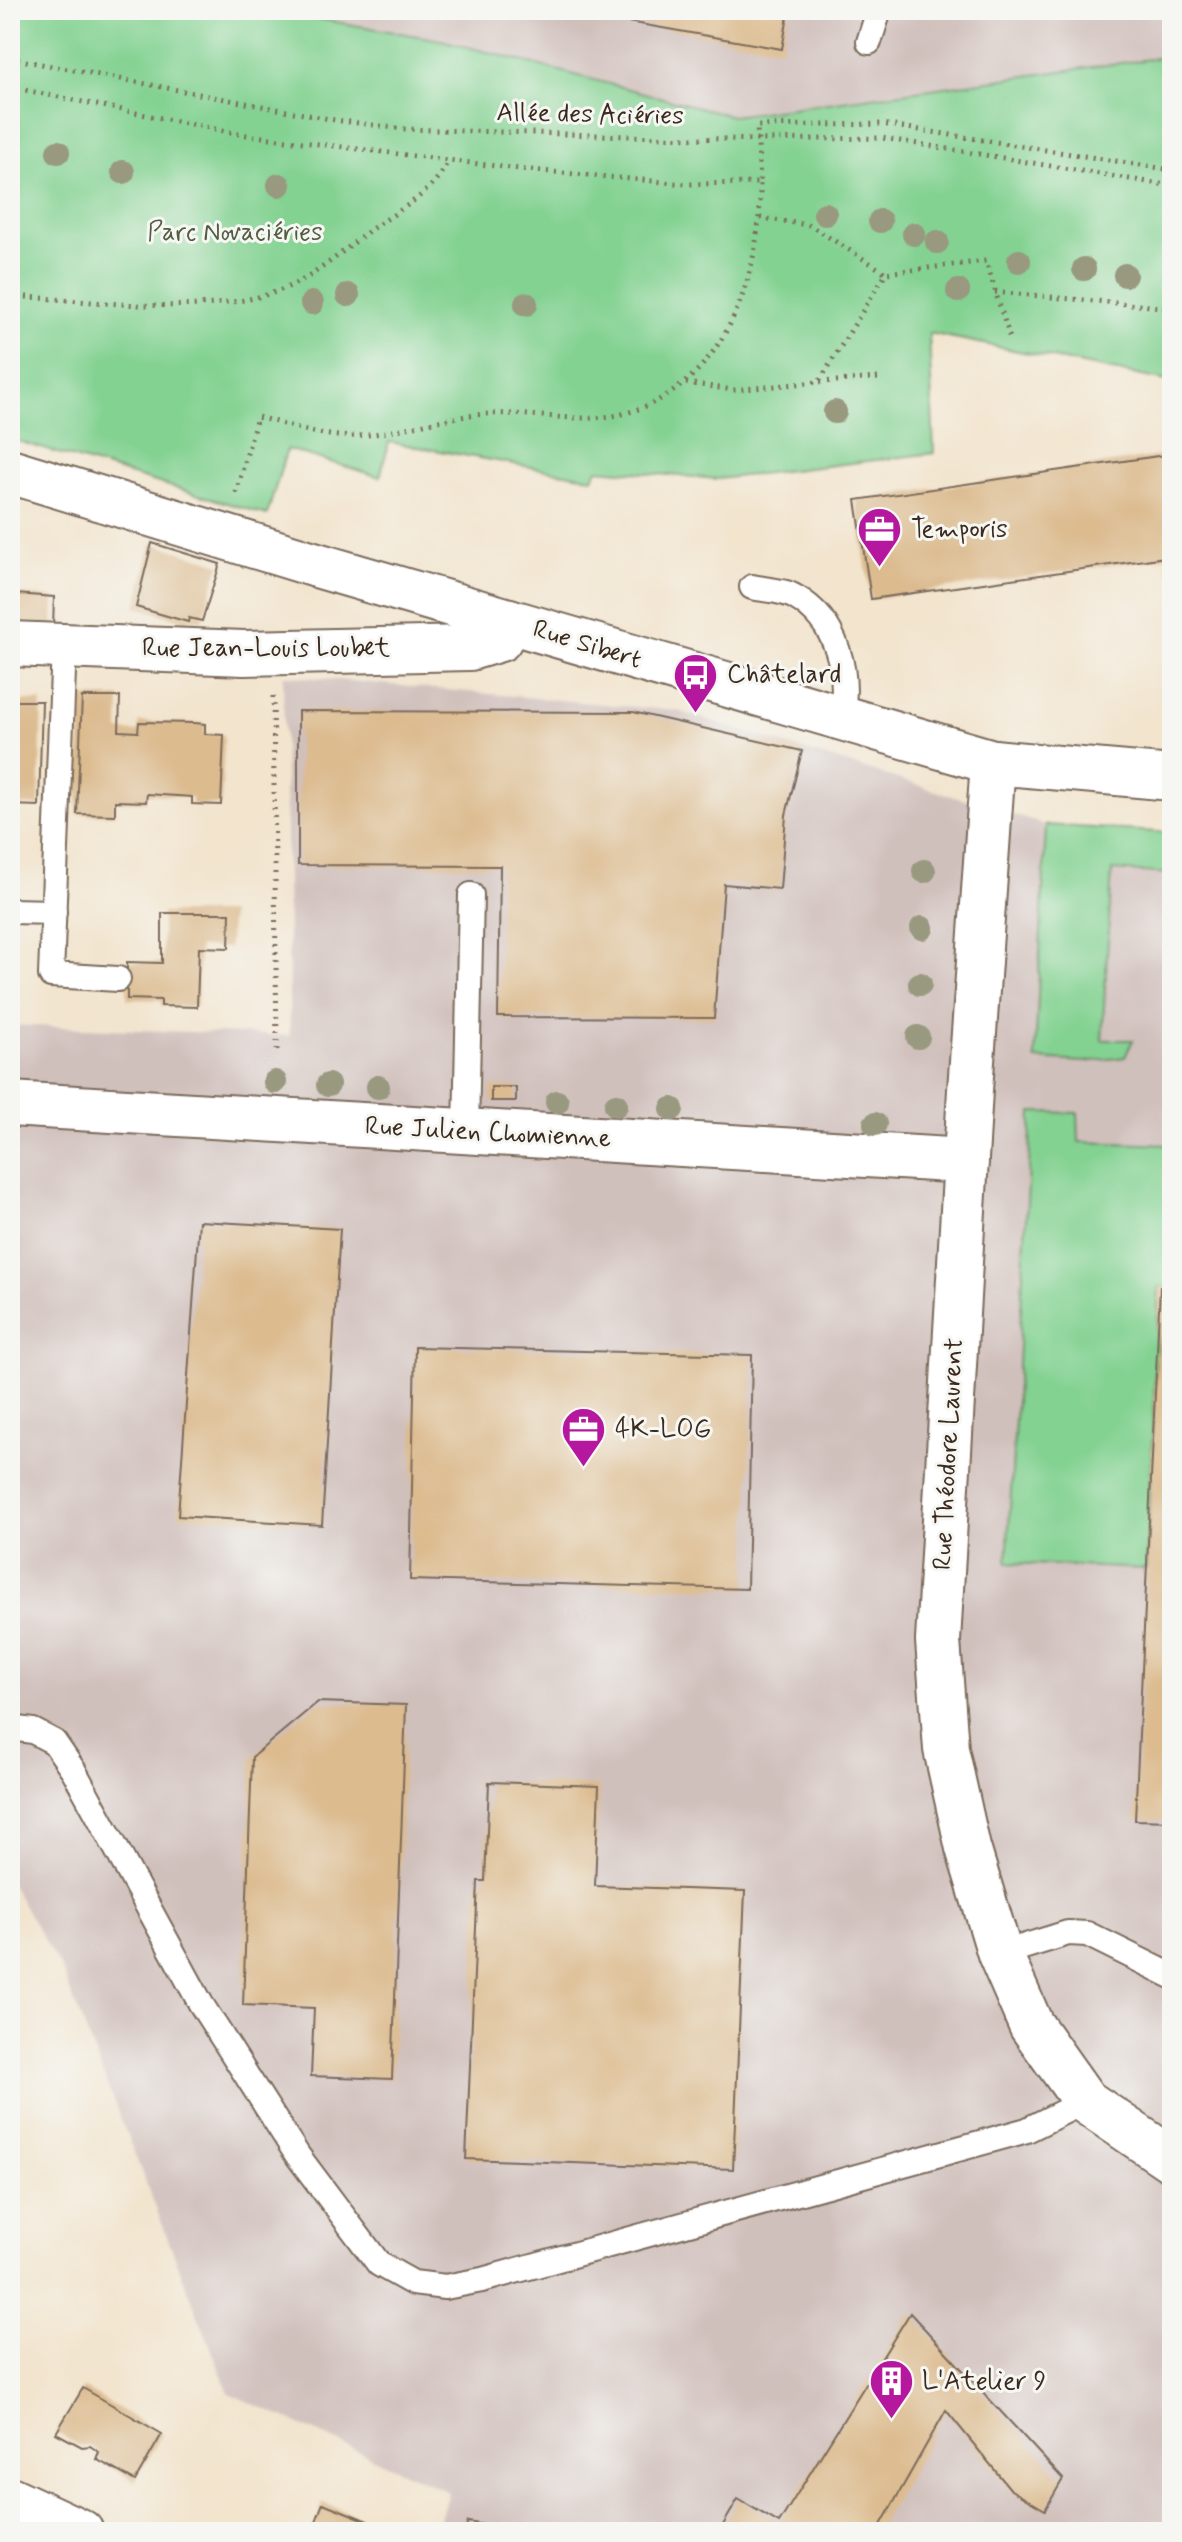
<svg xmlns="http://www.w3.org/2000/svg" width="1182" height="2542" viewBox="0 0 1182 2542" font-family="Mynerve,sans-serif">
<rect width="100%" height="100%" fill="#f6f6f2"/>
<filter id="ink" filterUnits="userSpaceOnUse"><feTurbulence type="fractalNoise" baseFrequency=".0125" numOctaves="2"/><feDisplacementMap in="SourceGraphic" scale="16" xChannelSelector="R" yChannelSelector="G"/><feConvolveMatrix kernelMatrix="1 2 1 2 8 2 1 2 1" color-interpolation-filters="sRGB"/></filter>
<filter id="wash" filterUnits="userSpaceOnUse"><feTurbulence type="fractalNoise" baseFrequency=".006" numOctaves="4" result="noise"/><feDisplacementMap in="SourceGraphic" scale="32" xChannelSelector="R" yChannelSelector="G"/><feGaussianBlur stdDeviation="1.8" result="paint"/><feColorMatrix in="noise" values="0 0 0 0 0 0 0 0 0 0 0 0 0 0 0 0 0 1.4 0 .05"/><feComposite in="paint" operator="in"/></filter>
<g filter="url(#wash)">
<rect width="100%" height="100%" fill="#f2e4cd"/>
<!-- industrial -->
<g fill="#d0c0bc">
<polygon points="266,10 1172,10 1172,57 732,116 441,40"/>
<polygon points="283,675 678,711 1046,825 1172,833 1172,2532 436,2532 448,2492 229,2393 61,1968 10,1883 10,1025 290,1036"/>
</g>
<!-- green -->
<g fill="#83d292" stroke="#5f7e58" stroke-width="2">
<polygon points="10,10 266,10 441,40 732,116 1172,56 1172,382 929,333 934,453 718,479 597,469 593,478 389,442 380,477 287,449 267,515 10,439"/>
<polygon points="1046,825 1172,833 1172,874 1112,870 1102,1040 1133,1040 1125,1057 1085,1062 1035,1059"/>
<polygon points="1032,1112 1078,1113 1079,1142 1172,1145 1172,1287 1159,1287 1146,1569 1007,1563"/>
</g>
<g id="blocks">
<!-- building -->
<g fill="#dcbb8f">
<polygon points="560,10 789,10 782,49"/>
<polygon points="1172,454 1172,570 1168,571 1166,557 871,599 856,500"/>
<polygon points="152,543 220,564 202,621 189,618 188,622 136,607"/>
<polygon points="16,594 54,597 53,628 10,625 10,597"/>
<polygon points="82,697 120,697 119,731 138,732 139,722 194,723 205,724 205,734 224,735 221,805 192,804 192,797 147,794 146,802 115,801 115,815 77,814"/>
<polygon points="10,701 42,701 39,806 10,805"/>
<polygon points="298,711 633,712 802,751 786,815 780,889 724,884 714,1018 498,1017 500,866 298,865"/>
<polygon points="162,913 230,913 229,948 199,947 197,1007 161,1006 161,1000 127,999 127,962 162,963"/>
<rect x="491" y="1087" width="25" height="14"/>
<polygon points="199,1221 340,1229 322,1525 178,1516"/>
<polygon points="1160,1287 1172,1287 1172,1821 1135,1820"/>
<polygon points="415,1347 752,1355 747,1589 410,1580"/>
<polygon points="318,1702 406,1705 392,2079 311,2076 314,2008 243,2005 252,1757"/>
<polygon points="489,1782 599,1786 595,1886 745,1891 733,2169 466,2159 478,1881 485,1881"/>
<polygon points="910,2313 1063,2479 1045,2510 1011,2490 946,2410 877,2532 719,2532 738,2499 779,2523"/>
<polygon points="83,2388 162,2434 135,2481 96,2459 99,2452 90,2446 82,2447 56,2433"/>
<polygon points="323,2503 395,2532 312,2532"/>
<polygon points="468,2522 514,2530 514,2532 464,2532"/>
</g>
</g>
</g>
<g filter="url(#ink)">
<use href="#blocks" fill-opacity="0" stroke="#7b6b5b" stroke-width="2"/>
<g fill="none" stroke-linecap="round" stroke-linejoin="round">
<defs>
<g id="lane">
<polyline points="869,42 879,10"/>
<path d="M 752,587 C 765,590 784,590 795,597 C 838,621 850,674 841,719"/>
<polyline points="64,646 51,975 118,979"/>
<polyline points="10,911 54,912"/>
<polyline points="466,1131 471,895"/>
<polyline points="10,1728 33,1731 54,1742 74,1771 201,2004 298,2156 379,2264 413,2283 445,2287 482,2280 1027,2130 1085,2101"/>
<polyline points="1000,1954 1068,1933 1087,1934 1172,1976"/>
</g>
<g id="street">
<polyline points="10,644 244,653 470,648 500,639 509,621"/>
<polyline points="993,762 970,1090 938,1641 946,1749 968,1848 1000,1954 1031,2025 1085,2101 1172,2160"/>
<polyline points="10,1104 966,1161"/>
</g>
<g id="secondary">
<polyline points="10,471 320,566 993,762 1172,778"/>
<polyline points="10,2499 81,2532"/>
</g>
</defs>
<!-- lane casing -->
<use href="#lane" stroke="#7b6b5b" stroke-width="28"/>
<!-- street casing -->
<use href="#street" stroke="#7b6b5b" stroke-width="48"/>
<!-- secondary casing -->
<use href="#secondary" stroke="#7b6b5b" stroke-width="48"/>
<!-- path -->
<g stroke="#7b6b5b" stroke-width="5" stroke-dasharray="2 6" stroke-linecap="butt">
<polyline points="10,58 335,120 403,129 757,140 882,138 1172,186"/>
<polyline points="10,87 239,134 519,169 686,184 760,183 757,126 882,124 1172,170"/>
<polyline points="10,195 17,59"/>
<polyline points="760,218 809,225 886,273"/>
<polyline points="995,292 1172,308"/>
<path d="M 10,296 C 92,300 213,320 288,287 C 318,275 347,247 373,228 C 401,209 435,192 448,160"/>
<polyline points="820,382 878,378"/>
<polyline points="686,383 733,390 819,382 886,273 986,261 1011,342"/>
<path d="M 236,493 L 257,417 C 290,425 324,439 358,436 C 402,432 444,416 489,414 C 532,412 580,424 622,414 C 724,389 762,276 760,183"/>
<polyline points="273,696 277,1050"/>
</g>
<!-- lane -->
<use href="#lane" stroke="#fff" stroke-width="24"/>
<!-- street -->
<use href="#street" stroke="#fff" stroke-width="44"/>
<!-- secondary -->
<use href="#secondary" stroke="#fff" stroke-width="44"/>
</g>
<!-- trees -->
<g fill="#999980">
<circle cx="58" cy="152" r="12"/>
<circle cx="123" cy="172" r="12"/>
<circle cx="279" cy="185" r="12"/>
<circle cx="825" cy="214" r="12"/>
<circle cx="880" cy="221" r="12"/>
<circle cx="914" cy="234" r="12"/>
<circle cx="937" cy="242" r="12"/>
<circle cx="1019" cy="261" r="12"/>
<circle cx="1084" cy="269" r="12"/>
<circle cx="1125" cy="275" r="12"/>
<circle cx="958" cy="291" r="12"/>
<circle cx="348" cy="295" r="12"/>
<circle cx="312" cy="303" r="12"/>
<circle cx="526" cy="304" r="12"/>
<circle cx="835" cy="412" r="12"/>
<circle cx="924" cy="871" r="12"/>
<circle cx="922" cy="928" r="12"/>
<circle cx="920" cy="984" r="12"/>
<circle cx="918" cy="1037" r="12"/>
<circle cx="275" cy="1082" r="12"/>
<circle cx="328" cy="1085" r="12"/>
<circle cx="378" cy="1087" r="12"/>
<circle cx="557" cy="1102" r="12"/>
<circle cx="616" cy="1105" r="12"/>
<circle cx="672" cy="1109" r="12"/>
<circle cx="875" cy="1124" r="12"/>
</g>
</g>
<!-- icons -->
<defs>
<symbol id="office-pin" viewBox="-11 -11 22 30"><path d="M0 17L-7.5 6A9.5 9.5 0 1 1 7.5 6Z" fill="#b5179e" stroke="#f6f6f2"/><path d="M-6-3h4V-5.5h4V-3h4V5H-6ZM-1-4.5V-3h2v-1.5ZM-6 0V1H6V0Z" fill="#fff"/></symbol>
<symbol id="bus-pin" viewBox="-11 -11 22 30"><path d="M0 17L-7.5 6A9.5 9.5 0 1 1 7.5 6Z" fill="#b5179e" stroke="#f6f6f2"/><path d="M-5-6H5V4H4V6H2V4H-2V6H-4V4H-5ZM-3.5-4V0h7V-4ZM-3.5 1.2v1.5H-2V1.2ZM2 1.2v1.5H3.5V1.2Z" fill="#fff"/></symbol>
<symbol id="building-pin" viewBox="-11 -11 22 30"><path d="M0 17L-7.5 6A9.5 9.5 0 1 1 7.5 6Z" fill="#b5179e" stroke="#f6f6f2"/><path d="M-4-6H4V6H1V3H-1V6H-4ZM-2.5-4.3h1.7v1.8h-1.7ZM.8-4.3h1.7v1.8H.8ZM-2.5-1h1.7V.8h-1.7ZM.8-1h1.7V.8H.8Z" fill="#fff"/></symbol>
</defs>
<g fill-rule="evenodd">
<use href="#office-pin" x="854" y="504" width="51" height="69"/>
<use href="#bus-pin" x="670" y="650" width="51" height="69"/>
<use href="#office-pin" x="558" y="1404" width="51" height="69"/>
<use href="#building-pin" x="866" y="2356" width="51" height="69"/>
</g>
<g text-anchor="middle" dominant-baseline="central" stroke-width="6" stroke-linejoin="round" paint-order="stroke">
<!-- street labels -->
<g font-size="26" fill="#3b2a1e" stroke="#f6f6f2">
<text transform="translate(590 115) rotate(1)">Allée des Aciéries</text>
<text transform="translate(587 645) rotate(17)">Rue Sibert</text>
<text x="266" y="649">Rue Jean-Louis Loubet</text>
<text transform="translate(488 1133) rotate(3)">Rue Julien Chomienne</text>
<text transform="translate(949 1454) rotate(-87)">Rue Théodore Laurent</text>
</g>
<!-- park labels -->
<g font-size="26" fill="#515c41" stroke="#f6f6f2">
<text x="235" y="233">Parc Novaciéries</text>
</g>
<!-- poi labels -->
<g font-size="26" fill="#3b2a1e" stroke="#f6f6f2" text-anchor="start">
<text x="911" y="530">Temporis</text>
<text x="727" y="675">Châtelard</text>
<text x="615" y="1430">4K-LOG</text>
<text x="922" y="2382">L'Atelier 9</text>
</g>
</g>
<!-- margin -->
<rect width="1182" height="2542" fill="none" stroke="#f6f6f2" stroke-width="40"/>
</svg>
